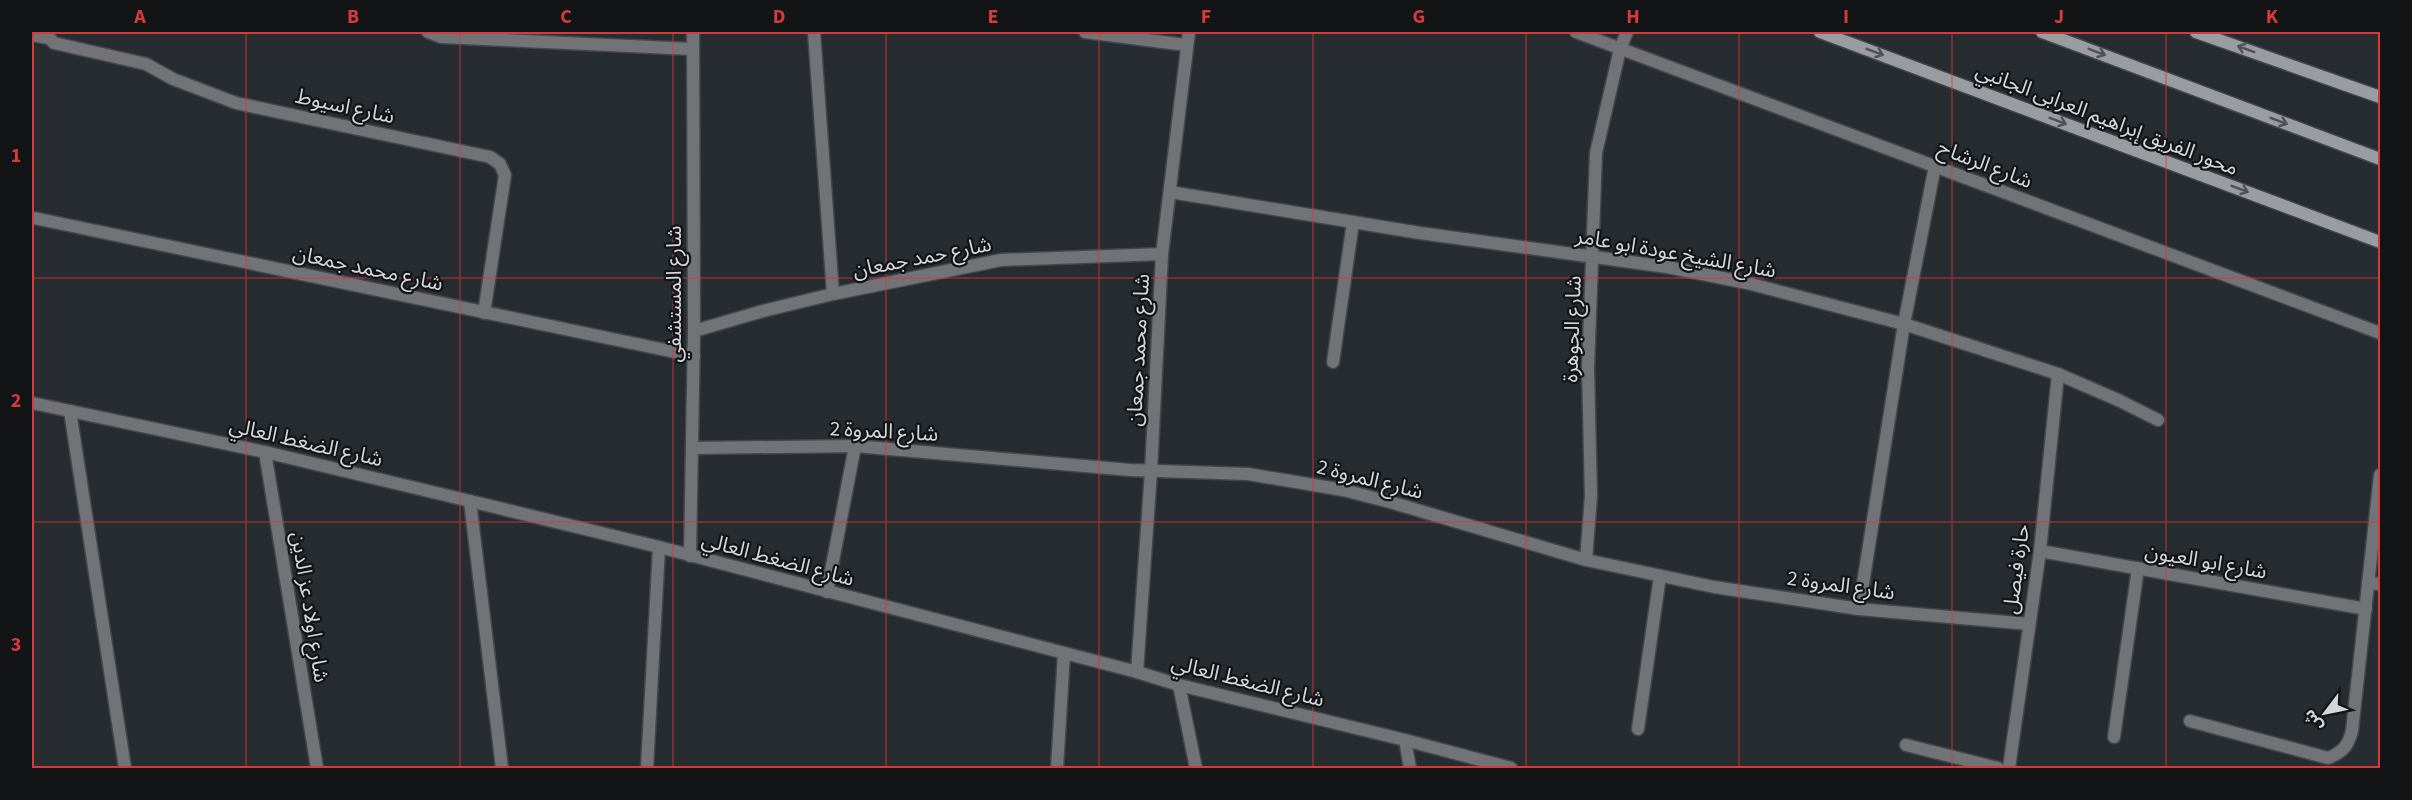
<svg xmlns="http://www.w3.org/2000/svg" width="2412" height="800" viewBox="0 0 2412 800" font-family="'Source Sans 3','Noto Sans Arabic',sans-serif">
<rect width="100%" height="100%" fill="#272c30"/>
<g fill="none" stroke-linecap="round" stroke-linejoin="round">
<defs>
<g id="street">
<polyline points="44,32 54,43 146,64 173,79 236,103 490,157 500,164 505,175 484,313"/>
<polyline points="428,32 441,37 692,49"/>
<polyline points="814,32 833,294"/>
<polyline points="1085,32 1186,45"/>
<polyline points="1576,32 2380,333"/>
<polyline points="32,35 48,38"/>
<polyline points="1170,192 1420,233 1667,267 1747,283 1904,324 2058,374 2118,400 2158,420"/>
<polyline points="34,218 694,356"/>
<polyline points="694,331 763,311 833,294 1001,260 1162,254"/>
<polyline points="1333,362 1353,222"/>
<polyline points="32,403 265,452 470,501 659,547 1137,672 1179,685 1405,740 1511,768"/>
<polyline points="70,411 125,768"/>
<polyline points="692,448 855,446 1130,470 1248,474 1343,490 1390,502 1586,560 1714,587 1859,609 2029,624"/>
<polyline points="265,452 317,768"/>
<polyline points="470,501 502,768"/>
<polyline points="2040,551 2366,609"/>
<polyline points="690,556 694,331 693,32"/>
<polyline points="1586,560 1591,496 1588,369 1596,153 1620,49 1627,32"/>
<polyline points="2368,583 2380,584"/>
<polyline points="827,592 855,446"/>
<polyline points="1859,609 1904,324 1935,166"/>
<polyline points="1137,672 1151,471 1162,254 1189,32"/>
<polyline points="1179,685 1196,768"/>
<path d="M 2190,721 L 2328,758 C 2343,752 2348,746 2352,731 L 2380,475"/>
<polyline points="1638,729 1660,576"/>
<polyline points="2114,737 2138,568"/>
<polyline points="1405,740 1410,768"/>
<polyline points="1906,745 1998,768"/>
<polyline points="647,768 659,547"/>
<polyline points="1057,768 1064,653"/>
<polyline points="2009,768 2040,551 2058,374"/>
</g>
<g id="secondary">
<polyline points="1820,32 2380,242"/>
<polyline points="2042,32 2380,159"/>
<polyline points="2196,32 2380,97"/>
</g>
</defs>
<!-- street casing -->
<use href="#street" stroke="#43474b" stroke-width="15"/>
<!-- secondary casing -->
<use href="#secondary" stroke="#43474b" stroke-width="15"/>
<!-- street -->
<use href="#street" stroke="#717376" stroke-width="12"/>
<!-- secondary -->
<use href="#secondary" stroke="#999ca0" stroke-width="12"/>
</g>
<!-- one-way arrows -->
<defs><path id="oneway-shaft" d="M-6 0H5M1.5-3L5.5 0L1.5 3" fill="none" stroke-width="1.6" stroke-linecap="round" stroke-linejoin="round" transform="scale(1.5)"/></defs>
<g stroke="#4f5154">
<use href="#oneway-shaft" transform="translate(2246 49) rotate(-160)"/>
<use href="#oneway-shaft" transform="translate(1875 52) rotate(21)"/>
<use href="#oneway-shaft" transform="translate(2097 52) rotate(21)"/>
<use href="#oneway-shaft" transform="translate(2058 121) rotate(21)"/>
<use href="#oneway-shaft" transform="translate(2279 121) rotate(21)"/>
<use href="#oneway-shaft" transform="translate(2240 189) rotate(21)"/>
</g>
<!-- grid -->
<path fill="none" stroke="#d63a3a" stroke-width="1.5" stroke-opacity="0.55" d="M 246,32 L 246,768M 460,32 L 460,768M 673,32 L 673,768M 886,32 L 886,768M 1099,32 L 1099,768M 1313,32 L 1313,768M 1526,32 L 1526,768M 1739,32 L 1739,768M 1952,32 L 1952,768M 2166,32 L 2166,768M 32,278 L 2380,278M 32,522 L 2380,522"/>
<g text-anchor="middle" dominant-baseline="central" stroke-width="4.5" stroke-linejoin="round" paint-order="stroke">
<!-- street labels -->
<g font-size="21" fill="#d4d7da" stroke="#121416">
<text transform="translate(345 106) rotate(12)">شارع اسيوط</text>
<text transform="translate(2107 119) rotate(21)">محور الفريق إبراهيم العرابى الجانبي</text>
<text transform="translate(1985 164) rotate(21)">شارع الرشاح</text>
<text transform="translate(1676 253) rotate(10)">شارع الشيخ عودة ابو عامر</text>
<text transform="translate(922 257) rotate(-11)">شارع حمد جمعان</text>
<text transform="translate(368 268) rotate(12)">شارع محمد جمعان</text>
<text transform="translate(674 294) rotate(-90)">شارع المستشفي</text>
<text transform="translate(1572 329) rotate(-88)">شارع الجوهرة</text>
<text transform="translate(1138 350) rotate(-87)">شارع محمد جمعان</text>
<text transform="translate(884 431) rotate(3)">شارع المروة 2</text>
<text transform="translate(306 442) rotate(13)">شارع الضغط العالي</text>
<text transform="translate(1370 479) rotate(14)">شارع المروة 2</text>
<text transform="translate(778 559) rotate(15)">شارع الضغط العالي</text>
<text transform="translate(2206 561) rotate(10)">شارع ابو العيون</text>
<text transform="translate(2016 569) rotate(-82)">حارة فيصل</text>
<text transform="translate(1841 585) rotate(8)">شارع المروة 2</text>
<text transform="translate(310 607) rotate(81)">شارع اولاد عز الدين</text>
<text transform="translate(1248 681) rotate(14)">شارع الضغط العالي</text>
</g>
</g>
<!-- border -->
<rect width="2412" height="800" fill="none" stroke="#121416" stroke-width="66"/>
<!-- north arrow -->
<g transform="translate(2325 713) rotate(238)" stroke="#121416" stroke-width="4.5" paint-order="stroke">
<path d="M0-4.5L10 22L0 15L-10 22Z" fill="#d4d7da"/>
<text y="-9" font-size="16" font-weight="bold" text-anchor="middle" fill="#d4d7da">ش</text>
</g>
<rect x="33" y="33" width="2346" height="734" fill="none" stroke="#d63a3a" stroke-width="2"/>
<g font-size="20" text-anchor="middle" font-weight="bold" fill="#d63a3a">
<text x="140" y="23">A</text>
<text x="353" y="23">B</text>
<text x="566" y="23">C</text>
<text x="779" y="23">D</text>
<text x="993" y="23">E</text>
<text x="1206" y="23">F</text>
<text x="1419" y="23">G</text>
<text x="1633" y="23">H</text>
<text x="1846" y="23">I</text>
<text x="2059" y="23">J</text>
<text x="2272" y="23">K</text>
<text x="16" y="162">1</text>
<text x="16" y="407">2</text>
<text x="16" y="651">3</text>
</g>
</svg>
